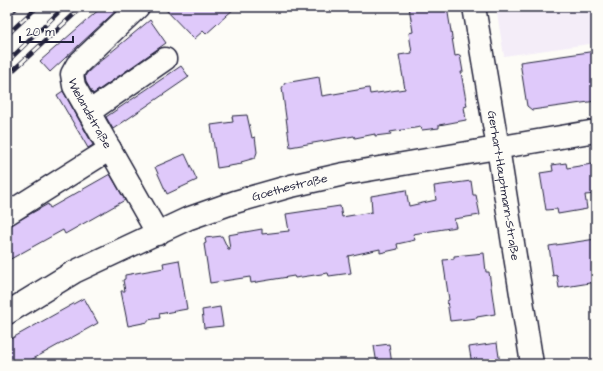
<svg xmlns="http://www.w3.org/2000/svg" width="603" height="371" viewBox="0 0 603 371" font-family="'Architects Daughter',sans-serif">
<rect width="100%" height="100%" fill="#fdfcf7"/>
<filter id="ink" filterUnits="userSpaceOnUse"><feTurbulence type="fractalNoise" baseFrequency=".025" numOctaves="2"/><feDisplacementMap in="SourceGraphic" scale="8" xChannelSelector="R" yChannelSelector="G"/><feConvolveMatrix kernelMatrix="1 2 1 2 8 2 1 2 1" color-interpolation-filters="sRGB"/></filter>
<g filter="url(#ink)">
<!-- built -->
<polygon fill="#f4edf8" points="496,7 596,7 596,43 504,56"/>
<!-- building -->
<g fill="#dfc9fa" stroke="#22223b">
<polygon points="102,7 120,7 50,72 40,61"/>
<polygon points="163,7 236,7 206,34 203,31 194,39"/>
<polygon points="409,7 447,7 455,56 460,55 463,72 461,72 467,106 464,107 466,120 439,125 439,128 422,130 421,127 390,132 391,134 375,136 375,134 355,138 354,136 290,147 282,88 285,83 319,77 322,96 369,88 370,94 405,89 399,55 412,53 409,33 413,32"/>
<polygon points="150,20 166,43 93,94 86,82 85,76 87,73 98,63"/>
<polygon points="596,51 596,101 532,110 527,106 520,62"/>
<polygon points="181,66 189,77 113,129 106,117"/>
<polygon points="63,91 93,145 88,148 57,95"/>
<polygon points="247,115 252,138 255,137 257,152 255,158 241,162 242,164 217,168 211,125 233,122 232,116"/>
<polygon points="185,154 197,180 167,194 155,167"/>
<polygon points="566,163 567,168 592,164 594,177 596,177 596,194 585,195 587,209 558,214 557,209 546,210 540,173 553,171 552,165"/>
<polygon points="110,174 125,200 65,234 63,230 7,261 7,227 48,204 50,208"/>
<polygon points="471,181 473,195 476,195 480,215 454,219 456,227 413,234 415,240 397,244 398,249 380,253 380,249 348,256 351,273 329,276 328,273 295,278 294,276 251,283 250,277 210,283 204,244 206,243 205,238 222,236 228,249 230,249 228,235 262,229 262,234 289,231 286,214 340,206 342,217 372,212 371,196 406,190 409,206 436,200 434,186"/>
<polygon points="596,239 596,282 559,288 557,275 553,276 549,246"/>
<polygon points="484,253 486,272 489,272 495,314 477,317 477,318 450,321 447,301 449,300 443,260 454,259 454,256"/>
<polygon points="179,260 187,309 159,314 160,318 148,320 148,322 128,326 121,291 125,291 123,280 125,279 125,275 164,268 163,263"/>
<polygon points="84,298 98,323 24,364 7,364 7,341"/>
<polygon points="220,307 223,326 204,328 202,310"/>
<polygon points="497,343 500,364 472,364 469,347"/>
<polygon points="389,344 392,364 377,364 374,346"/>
</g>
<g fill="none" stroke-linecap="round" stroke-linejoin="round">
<defs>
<g id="minor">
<path id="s1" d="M 138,7 L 77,65 L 72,74 L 74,86 L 158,234"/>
<path id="s2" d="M 474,7 L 498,148 L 532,364"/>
<polyline points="89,112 165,59"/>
<polyline points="7,214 110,149"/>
<path id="s3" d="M 7,313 L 74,272 L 187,219 L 235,202 L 291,186 L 344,174 L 596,131"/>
</g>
</defs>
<!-- minor casing -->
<use href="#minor" stroke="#22223b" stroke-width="25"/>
<!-- minor -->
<use href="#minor" stroke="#fdfcf7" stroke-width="22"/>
<defs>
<g id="rail">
<polyline points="7,16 17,7"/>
<polyline points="7,35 37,7"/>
<polyline points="7,62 64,7"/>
<polyline points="7,76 82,7"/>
</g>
</defs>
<!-- rail casing -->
<use href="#rail" stroke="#22223b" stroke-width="4.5"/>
<!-- rail -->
<use href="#rail" stroke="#fdfcf7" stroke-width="3" stroke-dasharray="9" stroke-linecap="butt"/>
</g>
</g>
<g text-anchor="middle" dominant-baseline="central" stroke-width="3" stroke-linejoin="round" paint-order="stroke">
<!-- street labels -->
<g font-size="12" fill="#22223b" stroke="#fdfcf7">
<text stroke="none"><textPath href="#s1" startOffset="138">Wielandstraße</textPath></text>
<text stroke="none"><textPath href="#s2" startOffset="181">Gerhart-Hauptmann-Straße</textPath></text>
<text stroke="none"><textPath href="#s3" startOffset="311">Goethestraße</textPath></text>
</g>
</g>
<!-- margin -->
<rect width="603" height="371" fill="none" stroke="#fdfcf7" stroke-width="24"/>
<rect x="12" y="12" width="579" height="347" fill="none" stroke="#22223b" stroke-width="1.5" filter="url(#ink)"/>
<!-- scale -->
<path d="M20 36v6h53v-6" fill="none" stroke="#22223b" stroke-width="2"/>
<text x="26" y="36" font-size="12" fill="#22223b" stroke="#fdfcf7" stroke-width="3" paint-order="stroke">20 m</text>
</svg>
